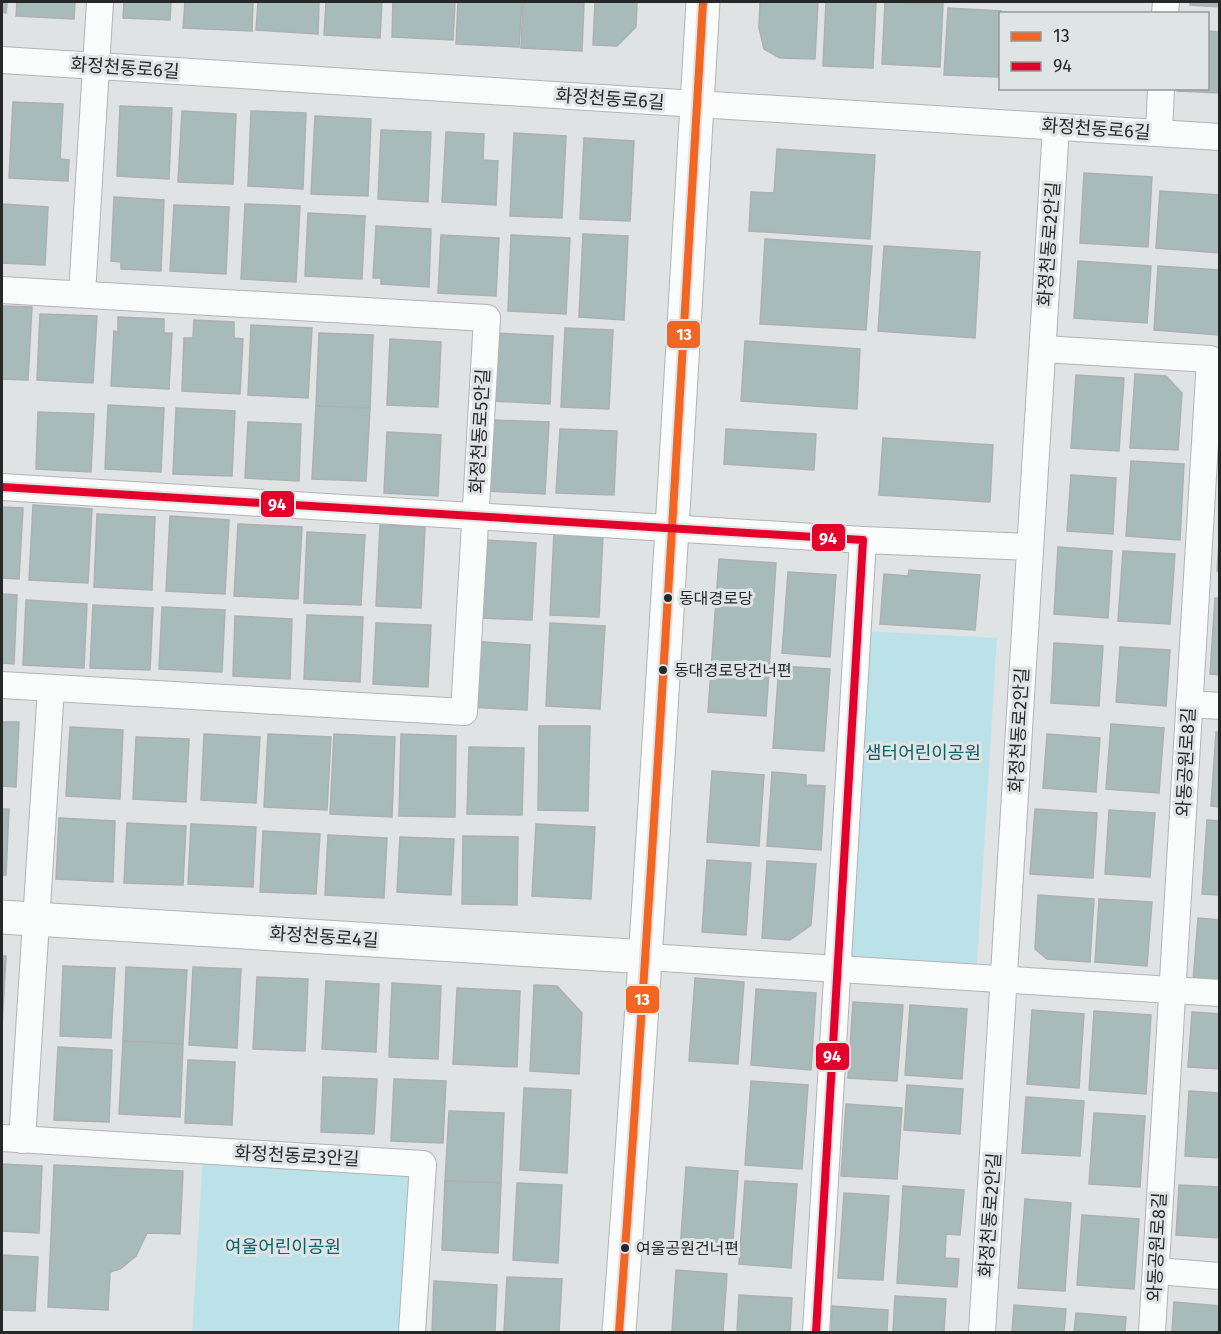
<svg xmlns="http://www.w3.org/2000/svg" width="1221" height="1334" viewBox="0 0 1221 1334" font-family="'Fira Sans','Noto Sans KR',sans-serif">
<rect width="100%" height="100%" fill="#e0e3e4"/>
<!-- park -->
<g fill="#bce2e9">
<polygon points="864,631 997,638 977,964 844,958"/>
<polygon points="203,1156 415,1170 404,1332 192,1332"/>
</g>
<!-- building -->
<g fill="#a7bbba" stroke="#adb0b0" stroke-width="1.5">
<polygon points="2,2 7,2 6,13 2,12"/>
<polygon points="17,2 75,2 74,19 16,16"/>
<polygon points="124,2 171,2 170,20 123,18"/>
<polygon points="185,2 253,2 252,31 183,28"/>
<polygon points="258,2 319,2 318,34 256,30"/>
<polygon points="326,2 382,2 380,38 324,35"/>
<polygon points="393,2 455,2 453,40 392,37"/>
<polygon points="458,2 522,2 519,47 456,44"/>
<polygon points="523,2 584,2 582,51 521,48"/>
<polygon points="595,2 637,2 636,27 617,46 593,45"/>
<polygon points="760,2 818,2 815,59 780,58 764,49 759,28"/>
<polygon points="826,2 876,2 873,68 823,66"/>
<polygon points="885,2 943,3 940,67 882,64"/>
<polygon points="1190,2 1220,2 1220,7 1190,5"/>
<polygon points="948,8 1001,11 998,77 944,75"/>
<polygon points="1208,31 1220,32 1220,93 1177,91 1177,88 1208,88"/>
<polygon points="13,102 63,104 60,159 69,160 68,181 9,178"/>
<polygon points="120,106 172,108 169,179 117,176"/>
<polygon points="182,111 236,114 233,184 178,182"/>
<polygon points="251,111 306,113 303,189 248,186"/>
<polygon points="315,116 371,119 368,196 311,194"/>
<polygon points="381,130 431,132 428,202 378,199"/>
<polygon points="446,132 484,134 483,160 498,161 496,205 442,202"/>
<polygon points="514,133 566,136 562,218 510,216"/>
<polygon points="584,138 634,141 630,221 580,219"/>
<polygon points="777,149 875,155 870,239 749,231 751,192 774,193"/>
<polygon points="1084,173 1152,177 1148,247 1080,243"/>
<polygon points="1160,191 1220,195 1220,253 1156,248"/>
<polygon points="114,197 164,200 161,271 121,269 121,262 111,261"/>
<polygon points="2,204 48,207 45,265 2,263"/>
<polygon points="245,204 300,206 296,282 241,279"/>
<polygon points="174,205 229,207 226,274 170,271"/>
<polygon points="308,213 365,216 362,279 305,276"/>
<polygon points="376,226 431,229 429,287 381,284 381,278 373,278"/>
<polygon points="583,234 628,236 624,320 579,317"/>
<polygon points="441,235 499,238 496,296 438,293"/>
<polygon points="511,235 570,238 566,314 508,311"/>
<polygon points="765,239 872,246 866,330 760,324"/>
<polygon points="884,246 980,252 975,338 878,331"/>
<polygon points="1078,261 1151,266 1147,323 1074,318"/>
<polygon points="1158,266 1220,270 1220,335 1154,330"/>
<polygon points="2,306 32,307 28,380 2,379"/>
<polygon points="40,314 97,316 93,383 37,380"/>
<polygon points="118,317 164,319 164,333 172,333 169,389 111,386 114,331 118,332"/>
<polygon points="194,320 234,322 234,338 243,339 240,394 182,391 184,338 193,338"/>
<polygon points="251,325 312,328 308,398 248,395"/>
<polygon points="565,328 613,330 609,409 561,407"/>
<polygon points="319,333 373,335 370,408 316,406"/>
<polygon points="494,333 553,336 550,404 491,401"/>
<polygon points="390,339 441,342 438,407 387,405"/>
<polygon points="745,341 860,349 857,409 741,401"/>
<polygon points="1135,374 1166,376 1182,393 1178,450 1130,448"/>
<polygon points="1076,375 1124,378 1119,451 1071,448"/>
<polygon points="108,405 164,408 161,472 105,469"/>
<polygon points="316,406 370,408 366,481 312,479"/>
<polygon points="176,408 235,411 232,476 173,474"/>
<polygon points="38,412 94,414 91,472 36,469"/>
<polygon points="491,420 549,422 545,494 488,491"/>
<polygon points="248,422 301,424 299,481 245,478"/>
<polygon points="560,429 617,431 614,495 556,493"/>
<polygon points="726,429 816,434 814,470 724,464"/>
<polygon points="387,432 441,435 438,496 384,493"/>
<polygon points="883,438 993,445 990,502 879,495"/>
<polygon points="1131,461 1184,464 1180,540 1126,536"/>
<polygon points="1071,475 1116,478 1113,534 1067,531"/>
<polygon points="33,505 92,509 88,583 29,580"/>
<polygon points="2,507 23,508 19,579 2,578"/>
<polygon points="97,514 155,517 152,590 94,587"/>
<polygon points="170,516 229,520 225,594 166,591"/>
<polygon points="238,524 302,527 298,599 234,596"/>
<polygon points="380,525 425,527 421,608 376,606"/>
<polygon points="1220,527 1220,571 1217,571"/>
<polygon points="307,532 365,535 361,605 304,603"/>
<polygon points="554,533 603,535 599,617 550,615"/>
<polygon points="485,540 536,543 532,620 481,618"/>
<polygon points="1058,547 1112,551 1108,618 1054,614"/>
<polygon points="1123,551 1175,554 1170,624 1118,621"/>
<polygon points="719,559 776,563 766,716 708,712"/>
<polygon points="909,570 980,575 975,630 880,624 884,574 908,576"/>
<polygon points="788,572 836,575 830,657 782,653"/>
<polygon points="2,594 17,595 14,664 2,663"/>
<polygon points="1215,598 1220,598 1220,675 1210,674"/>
<polygon points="26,600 87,604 84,668 23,665"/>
<polygon points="93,605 153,608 150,670 90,668"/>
<polygon points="162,607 225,610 222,672 159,669"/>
<polygon points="307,615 363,617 360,682 304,679"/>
<polygon points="235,616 292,619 290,679 233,676"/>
<polygon points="376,623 431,625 428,687 373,684"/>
<polygon points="550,623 605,626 600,709 546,706"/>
<polygon points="471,641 530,645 527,710 467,707"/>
<polygon points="1054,643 1103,646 1099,706 1051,703"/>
<polygon points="1120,647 1170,650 1166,706 1116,702"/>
<polygon points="779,666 830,669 824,751 773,748"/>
<polygon points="2,722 19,722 16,787 2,786"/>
<polygon points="1111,724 1164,728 1159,793 1106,789"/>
<polygon points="539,726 590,726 588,811 538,810"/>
<polygon points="70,727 123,730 120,799 66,796"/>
<polygon points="1216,732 1220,732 1220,807 1211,806"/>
<polygon points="204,734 260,737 256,803 201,800"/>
<polygon points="268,734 331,737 327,810 264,807"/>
<polygon points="334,734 395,737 392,817 330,814"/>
<polygon points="401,734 456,736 455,817 399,816"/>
<polygon points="1047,734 1100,738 1096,792 1043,788"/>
<polygon points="136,737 189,739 186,802 133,799"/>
<polygon points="469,747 524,748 522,815 467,814"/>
<polygon points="712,771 764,775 759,846 707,842"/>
<polygon points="772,772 806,775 806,785 825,786 821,850 767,846"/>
<polygon points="2,809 9,809 6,875 2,875"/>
<polygon points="1035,809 1097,813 1093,878 1030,874"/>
<polygon points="1109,810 1155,813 1150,877 1105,874"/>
<polygon points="59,818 115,821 113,882 56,879"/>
<polygon points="1207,820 1220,821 1220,895 1202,894"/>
<polygon points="127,823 186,826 183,885 124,883"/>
<polygon points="191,824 256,827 253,887 188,884"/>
<polygon points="536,824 595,827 591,899 532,896"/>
<polygon points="263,831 320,834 316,894 260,892"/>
<polygon points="328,835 387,838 384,898 325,895"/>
<polygon points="463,836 518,837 517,905 462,904"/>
<polygon points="400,837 454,839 451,895 397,892"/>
<polygon points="707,860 751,863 746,935 702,932"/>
<polygon points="767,861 816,864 811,925 790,940 762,938"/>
<polygon points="1038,895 1094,899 1090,962 1047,959 1035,949"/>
<polygon points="1099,899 1152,902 1147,966 1095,962"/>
<polygon points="1198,918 1220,920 1220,983 1193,981"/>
<polygon points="2,956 6,956 2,1026"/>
<polygon points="63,966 115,968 111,1038 60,1036"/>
<polygon points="126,967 187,970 183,1044 123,1041"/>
<polygon points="193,967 241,969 237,1048 189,1045"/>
<polygon points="257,977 308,979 305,1051 253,1049"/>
<polygon points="695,978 744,982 738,1064 689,1061"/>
<polygon points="326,981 379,984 376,1052 322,1049"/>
<polygon points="392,983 441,986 438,1059 389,1057"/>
<polygon points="534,985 557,986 582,1013 579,1074 530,1071"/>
<polygon points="457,988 520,991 517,1067 453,1064"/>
<polygon points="756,989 816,993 811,1070 751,1065"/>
<polygon points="853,1002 903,1005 897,1081 848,1078"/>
<polygon points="910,1005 967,1009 962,1079 905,1075"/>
<polygon points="1032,1010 1084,1014 1079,1088 1027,1084"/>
<polygon points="1094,1011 1151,1015 1146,1094 1089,1090"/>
<polygon points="1192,1012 1220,1014 1220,1069 1188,1067"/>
<polygon points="123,1041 183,1044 180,1117 119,1114"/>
<polygon points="58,1047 112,1050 109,1122 54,1120"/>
<polygon points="188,1060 235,1062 232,1125 185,1123"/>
<polygon points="323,1077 377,1079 374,1134 321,1132"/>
<polygon points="394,1079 446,1081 443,1143 391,1141"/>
<polygon points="751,1081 808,1085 802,1169 745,1165"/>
<polygon points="907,1085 963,1089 960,1134 904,1130"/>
<polygon points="524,1088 571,1090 567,1173 520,1170"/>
<polygon points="1189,1091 1220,1093 1220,1158 1185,1156"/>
<polygon points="1026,1097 1084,1101 1080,1156 1022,1153"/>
<polygon points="846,1104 902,1108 897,1179 841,1176"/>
<polygon points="449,1111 504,1113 501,1183 445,1181"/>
<polygon points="1094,1113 1145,1116 1140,1187 1089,1184"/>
<polygon points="2,1164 42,1166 39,1233 2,1231"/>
<polygon points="54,1165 183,1171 180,1234 147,1233 136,1256 120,1269 110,1272 108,1310 48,1307"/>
<polygon points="686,1167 738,1171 732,1255 680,1251"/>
<polygon points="445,1181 501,1183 498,1253 442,1250"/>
<polygon points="745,1181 797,1184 791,1268 739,1264"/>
<polygon points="517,1183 562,1185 558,1263 513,1260"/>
<polygon points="1179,1185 1220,1187 1220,1238 1176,1235"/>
<polygon points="903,1186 964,1190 960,1235 946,1234 945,1258 959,1259 957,1287 897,1283"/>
<polygon points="844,1193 889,1196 883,1280 838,1278"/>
<polygon points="1025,1199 1071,1203 1065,1291 1018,1288"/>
<polygon points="1082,1215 1139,1219 1134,1289 1077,1285"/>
<polygon points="2,1255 38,1257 35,1311 2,1310"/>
<polygon points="676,1270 727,1274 723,1332 672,1332"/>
<polygon points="507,1277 562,1279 559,1332 504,1332"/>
<polygon points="434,1281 497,1285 495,1332 432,1332"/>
<polygon points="739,1295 792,1298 790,1332 737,1332"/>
<polygon points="895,1296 946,1299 944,1332 893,1332"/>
<polygon points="1174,1302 1220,1306 1220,1332 1172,1332"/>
<polygon points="1014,1305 1066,1309 1064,1332 1012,1332"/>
<polygon points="832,1306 888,1310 887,1332 831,1332"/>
<polygon points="1076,1313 1126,1317 1125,1332 1074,1332"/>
</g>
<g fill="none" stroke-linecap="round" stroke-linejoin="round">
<defs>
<g id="street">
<polyline points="1165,14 1166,2"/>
<polyline points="2,60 1220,137"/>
<polyline points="1159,133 1161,88"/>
<polyline points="2,290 487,318 464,712 2,685"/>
<polyline points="82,294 100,2"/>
<polyline points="1043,349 1210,359 1152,1332"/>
<polyline points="2,487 863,540 816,1332"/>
<polyline points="863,540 1030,547"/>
<polyline points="1189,704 1220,706"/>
<polyline points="647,957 1220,993"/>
<polyline points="2,1138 423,1164 412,1332"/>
<polyline points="22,1140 51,688"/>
<polyline points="1156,1271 1220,1276"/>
<polyline points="982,1332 1056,127"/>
</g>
<g id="secondary">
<polyline points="2,917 647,957"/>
<path d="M 619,1332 C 652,889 677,445 703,2"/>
</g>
</defs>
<!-- street casing -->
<use href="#street" stroke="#b1b3b4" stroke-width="28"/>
<!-- secondary casing -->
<use href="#secondary" stroke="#b1b3b4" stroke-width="35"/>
<!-- street -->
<use href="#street" stroke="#fafbfb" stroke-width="26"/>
<!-- secondary -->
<use href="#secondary" stroke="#fafbfb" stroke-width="33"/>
<defs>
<path id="bus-1" d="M 619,1332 C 652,889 677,445 703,2"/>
<polyline id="bus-2" points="2,487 863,540 816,1332"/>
</defs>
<!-- bus-1 casing -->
<use href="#bus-1" stroke="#dfe4e5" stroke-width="12"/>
<!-- bus-2 casing -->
<use href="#bus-2" stroke="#dfe4e5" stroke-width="12"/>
<!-- bus-1 -->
<use href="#bus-1" stroke="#f26522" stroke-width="8"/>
<!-- bus-2 -->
<use href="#bus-2" stroke="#e4002b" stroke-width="8"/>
</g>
<!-- markers -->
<g fill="#262828" stroke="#dfe4e5" stroke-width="2">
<circle cx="668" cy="598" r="5"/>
<circle cx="663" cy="670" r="5"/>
<circle cx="625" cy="1248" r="5"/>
</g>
<g text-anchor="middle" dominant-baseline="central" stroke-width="6" stroke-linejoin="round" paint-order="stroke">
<!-- bus labels -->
<g font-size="16" fill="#262828" stroke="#dfe4e5" text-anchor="start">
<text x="679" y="598">동대경로당</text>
<text x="674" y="670">동대경로당건너편</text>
<text x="636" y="1248">여울공원건너편</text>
</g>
<!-- street labels -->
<g font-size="18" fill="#262828" stroke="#dfe4e5">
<text transform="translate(125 68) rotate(4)">화정천동로6길</text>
<text transform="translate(610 99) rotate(4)">화정천동로6길</text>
<text transform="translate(1096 129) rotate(4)">화정천동로6길</text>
<text transform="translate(1049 244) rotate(-86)">화정천동로2안길</text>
<text transform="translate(480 431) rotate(-87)">화정천동로5안길</text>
<text transform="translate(1019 730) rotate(-87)">화정천동로2안길</text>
<text transform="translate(1186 762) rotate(-87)">와동공원로8길</text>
<text transform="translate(324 937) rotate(4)">화정천동로4길</text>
<text transform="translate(297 1156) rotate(3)">화정천동로3안길</text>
<text transform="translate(990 1215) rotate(-86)">화정천동로2안길</text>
<text transform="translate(1157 1247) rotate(-87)">와동공원로8길</text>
</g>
<!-- park labels -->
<g font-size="18" fill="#0b5f69" stroke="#dfe4e5">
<text x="923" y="753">샘터어린이공원</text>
<text x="283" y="1247">여울어린이공원</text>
</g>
</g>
<g stroke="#dfe4e5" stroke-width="2">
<rect x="666" y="320" width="35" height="29" rx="6" fill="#f26522"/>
<rect x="260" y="490" width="35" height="28" rx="6" fill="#e4002b"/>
<rect x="811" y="523" width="35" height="29" rx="6" fill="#e4002b"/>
<rect x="625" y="985" width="35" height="29" rx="6" fill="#f26522"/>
<rect x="815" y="1042" width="35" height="29" rx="6" fill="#e4002b"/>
</g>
<g font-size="16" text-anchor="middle" font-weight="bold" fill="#fff">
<text x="684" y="340">13</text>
<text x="277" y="510">94</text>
<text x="828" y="544">94</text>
<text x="642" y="1005">13</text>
<text x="832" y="1062">94</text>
</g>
<!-- border -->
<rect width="1221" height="1334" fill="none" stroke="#262828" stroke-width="6"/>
<!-- legend -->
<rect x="999" y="12" width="210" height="78" fill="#dfe4e5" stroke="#959999" stroke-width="1.5"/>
<rect x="1011" y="32" width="30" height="9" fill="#f26522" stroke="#959999" stroke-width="1.5"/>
<text x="1053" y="42" font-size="18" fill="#262828">13</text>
<rect x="1011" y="62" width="30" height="9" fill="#e4002b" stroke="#959999" stroke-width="1.5"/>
<text x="1053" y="72" font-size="18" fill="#262828">94</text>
</svg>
